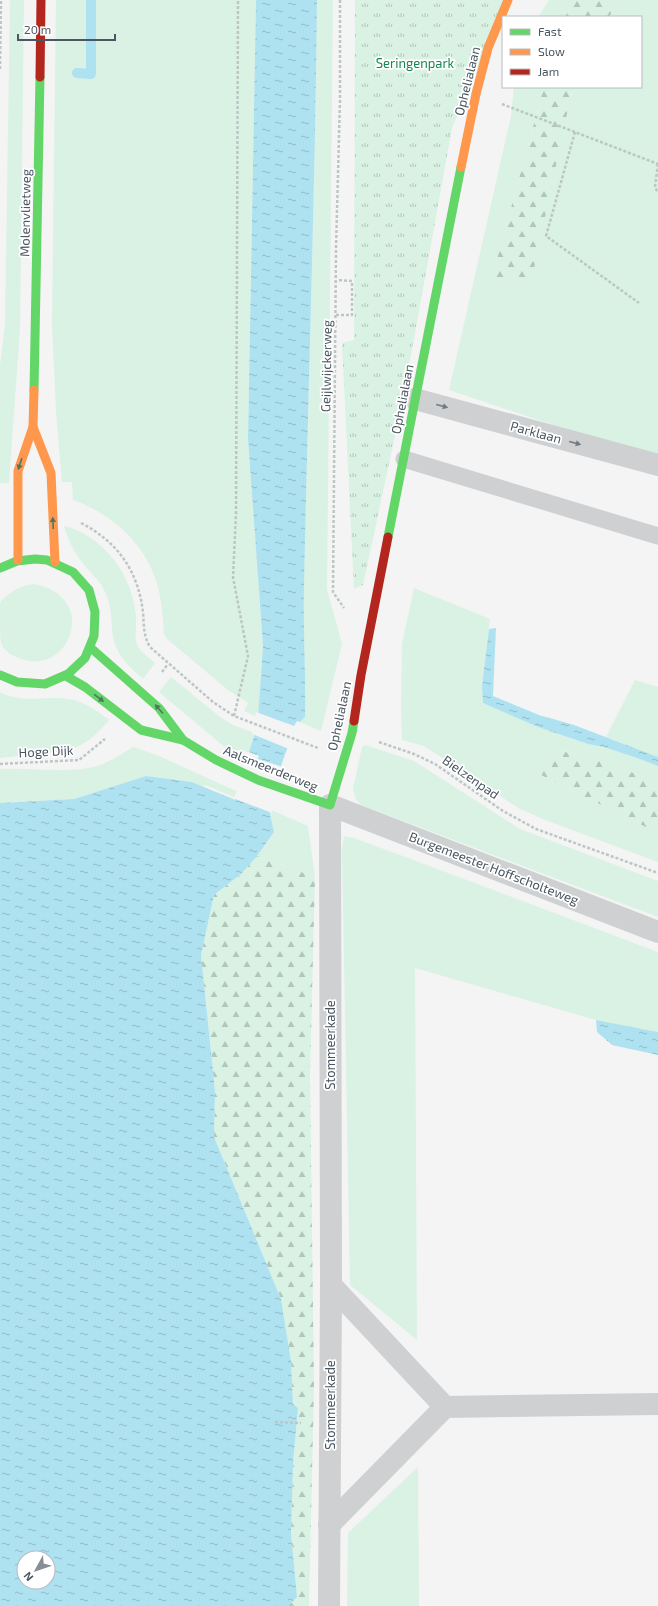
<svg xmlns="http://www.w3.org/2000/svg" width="658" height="1606" viewBox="0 0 658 1606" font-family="'Exo 2',sans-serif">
<defs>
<pattern id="forest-firs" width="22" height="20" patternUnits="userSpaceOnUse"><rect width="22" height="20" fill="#d9f2e3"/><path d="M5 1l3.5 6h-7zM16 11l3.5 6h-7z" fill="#b2c7bb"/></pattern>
<pattern id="park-tufts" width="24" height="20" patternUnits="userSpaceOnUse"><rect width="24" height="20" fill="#d9f2e3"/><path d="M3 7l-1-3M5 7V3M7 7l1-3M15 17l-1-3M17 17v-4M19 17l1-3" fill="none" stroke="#b2c7bb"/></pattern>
<pattern id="water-ripples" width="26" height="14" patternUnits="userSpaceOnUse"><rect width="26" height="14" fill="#aee2f0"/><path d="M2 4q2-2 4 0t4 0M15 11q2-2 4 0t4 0" fill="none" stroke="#90bac6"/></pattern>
</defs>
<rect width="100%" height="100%" fill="#f4f4f4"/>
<!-- grass -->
<g fill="#d9f2e3">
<polygon points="10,0 24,0 20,328 9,483 0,483 0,365 5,325"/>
<path d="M 56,0 L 256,0 L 248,439 L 263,646 L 258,717 L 244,711 L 248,703 L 228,690 L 167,639 L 164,634 C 163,620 162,605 159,591 C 149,547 115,515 73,500 L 72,482 L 62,482 L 56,411 L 52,324 Z"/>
<path d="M 317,0 L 333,0 L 327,589 L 342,644 L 321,731 L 300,722 L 305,717 C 306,674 303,631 304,587 C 308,392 315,196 317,0 Z"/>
<polygon points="549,0 576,0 565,17 538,17"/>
<polygon points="610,0 658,0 658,460 449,390 511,116 514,87 544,87 491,281 575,87 641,87 641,17 609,17 615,7"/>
<path d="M 64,526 C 99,534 128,569 134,604 C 135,609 136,614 136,619 C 137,627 134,636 137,644 C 140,652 149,658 155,663 L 143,679 C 127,665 113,651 112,629 C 111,615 111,603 104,590 C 99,579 89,572 82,562 C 73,551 68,539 64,526 Z"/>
<path d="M 33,584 C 101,595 70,679 19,658 C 12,656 3,650 1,643 C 0,636 0,612 0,604 L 1,601 C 11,591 20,586 33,584 Z"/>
<polygon points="414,588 490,619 482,685 484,703 538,727 588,744 604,747 637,758 658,766 658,782 598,760 554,749 537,773 658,833 658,862 545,820 520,809 424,746 402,740 401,705 402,644"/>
<polygon points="171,677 220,717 233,725 255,733 249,752 228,749 221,744 159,692"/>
<polygon points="635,680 658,687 658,757 606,737"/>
<path d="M 0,692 C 25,705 49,694 74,700 C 88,704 98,712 109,720 C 95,736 87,744 66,751 L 0,758 Z"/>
<polygon points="365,745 414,761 520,829 658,881 658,917 361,805 356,800 353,789 362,747"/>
<path d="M 133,747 L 159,756 L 238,792 L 235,800 L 192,782 L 146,776 L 74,799 L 0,803 L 0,769 C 29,768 66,773 94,767 C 108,763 120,755 133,747 Z"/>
<polygon points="269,809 308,826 315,877 257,856 274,832"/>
<polygon points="344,836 354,838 400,855 658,952 658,1032 596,1020 415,968 417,1340 350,1285 342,850"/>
<polygon points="418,1467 419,1606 347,1606 348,1533"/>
</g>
<!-- forest -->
<g fill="url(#forest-firs)">
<polygon points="576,0 610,0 615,7 609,17 565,17"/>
<polygon points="544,87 575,87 571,95 532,278 491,281"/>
<polygon points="553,749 598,760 658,782 658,833 537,773"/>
<polygon points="257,856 315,877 310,1075 314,1385 309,1606 288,1606 297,1597 291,1533 293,1463 298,1408 293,1404 291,1361 281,1299 214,1137 215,1091 201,955 214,895 241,874"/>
</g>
<!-- park -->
<polygon fill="url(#park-tufts)" points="355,0 508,0 452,128 404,394 363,585 354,589 342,343 354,340"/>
<!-- water -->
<g fill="url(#water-ripples)" fill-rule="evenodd">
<path d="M 256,0 L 317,0 C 315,196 308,392 304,588 C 303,631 306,674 305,717 L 295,727 L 282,763 L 269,809 L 274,832 L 257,856 L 241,874 L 214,895 L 201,955 L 215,1091 L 214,1137 L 281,1299 L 291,1361 L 293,1404 L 298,1408 L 293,1463 L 291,1533 L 297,1597 L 288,1606 L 0,1606 L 0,803 L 74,799 L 146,776 L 192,782 L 235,800 L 259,756 L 249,752 L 255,733 L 258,717 L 263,646 L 248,439 ZM 24,1558 L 48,1558 L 48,1582 L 24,1582 Z"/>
<polygon points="496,628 493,696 539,715 574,725 658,757 658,766 637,758 604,747 588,744 538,727 483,703 482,685 489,629"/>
<polygon points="596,1020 658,1032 658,1055 612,1045 597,1032"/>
</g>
<!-- pier -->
<g fill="#f4f4f4">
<polygon points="256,712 294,726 297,721 302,723 297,728 289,749 252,734"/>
<polygon points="255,758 283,767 271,809 272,813 204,787 205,785 234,797"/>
</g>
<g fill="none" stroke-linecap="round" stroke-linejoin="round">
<!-- stream -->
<polyline stroke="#aee2f0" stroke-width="10" points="77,73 91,74 91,0"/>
<!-- path -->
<g stroke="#bcc7c4" stroke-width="2.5" stroke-dasharray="3 2" stroke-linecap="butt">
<polyline points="340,0 340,99 336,248 333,592 344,608"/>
<polyline points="0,69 1,0"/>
<polyline points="502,104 658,164"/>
<polyline points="575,132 546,236 639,303"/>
<polyline points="658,164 655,187 658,193"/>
<polyline points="336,315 352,315 352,281 337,280"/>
<path d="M 81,523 C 118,542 138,571 143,612 C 144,625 143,635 150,647 L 213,702 L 234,716 L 318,748"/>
<polyline points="162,672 168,664"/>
<polyline points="234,716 248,656 233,577 236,513 238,0"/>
<polyline points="379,742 414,754 435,764 503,811 536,829 658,873"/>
<polyline points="0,764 79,760 105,739"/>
<polyline points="275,1422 301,1423"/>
</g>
<!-- lane -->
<polyline stroke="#ced0d2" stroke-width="17" points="404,459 658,536"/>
<!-- street -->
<g stroke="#ced0d2" stroke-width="22">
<polyline points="415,399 658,465"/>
<polyline points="331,1285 445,1407"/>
<polyline points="329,1525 445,1407 658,1404"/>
<polyline points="329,1606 331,1285 330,805 658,932"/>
</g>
<!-- fast -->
<g stroke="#63d668" stroke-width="9">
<polyline points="34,390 40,77"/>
<polyline points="388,537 461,167"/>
<polyline points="0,568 17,561 35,559 47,560 73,572 89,590 95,612 94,636 85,658 68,674 45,684 17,682 0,675"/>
<polyline points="91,648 159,708 183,740"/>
<polyline points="66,676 85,687 141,730 183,740 216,760 258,780 330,805 352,733 354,721"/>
</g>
<!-- slow -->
<g stroke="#ff974d" stroke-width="9">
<polyline points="461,167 476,94 488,48 508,0"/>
<polyline points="33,427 51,473 55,562"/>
<polyline points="18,560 18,471 33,427 34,390"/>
</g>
<!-- jam -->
<g stroke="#b3261e" stroke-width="9">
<polyline points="40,77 41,0"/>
<polyline points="354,721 361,675 388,537"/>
</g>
</g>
<!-- one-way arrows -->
<defs><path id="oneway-solid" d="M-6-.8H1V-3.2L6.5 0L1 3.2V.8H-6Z"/></defs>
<g fill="#727b83">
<use href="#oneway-solid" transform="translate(442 406) rotate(15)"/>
<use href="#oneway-solid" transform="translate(575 443) rotate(15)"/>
</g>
<g fill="#507663">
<use href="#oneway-solid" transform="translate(20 464) rotate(108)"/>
<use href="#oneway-solid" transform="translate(53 523) rotate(-93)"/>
<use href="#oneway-solid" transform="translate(99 698) rotate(37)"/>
<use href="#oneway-solid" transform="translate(159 709) rotate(-131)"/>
</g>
<g text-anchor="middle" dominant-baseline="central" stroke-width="3.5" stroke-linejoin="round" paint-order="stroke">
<!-- park labels -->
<g font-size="13" fill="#17864f" stroke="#fff">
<text x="415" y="63">Seringenpark</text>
</g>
<!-- street labels -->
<g font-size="13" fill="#4a5661" stroke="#fff">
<text transform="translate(467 81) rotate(-76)">Ophelialaan</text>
<text transform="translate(25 213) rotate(-89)">Molenvlietweg</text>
<text transform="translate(326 366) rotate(-89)">Geijlwijckerweg</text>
<text transform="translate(402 399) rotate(-79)">Ophelialaan</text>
<text transform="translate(536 432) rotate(15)">Parklaan</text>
<text transform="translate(339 716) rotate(-78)">Ophelialaan</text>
<text transform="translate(46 751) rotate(-3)">Hoge Dijk</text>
<text transform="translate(271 768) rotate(22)">Aalsmeerderweg</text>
<text transform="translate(471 777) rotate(35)">Bielzenpad</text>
<text transform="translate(494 868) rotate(21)">Burgemeester Hoffscholteweg</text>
<text transform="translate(330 1045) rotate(-90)">Stommeerkade</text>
<text transform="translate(330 1405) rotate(-90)">Stommeerkade</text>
</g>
</g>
<!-- legend -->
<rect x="502" y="16" width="140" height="72" fill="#ffffff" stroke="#b7bbc0"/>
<rect x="510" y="29" width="20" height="6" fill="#63d668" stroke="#b7bbc0"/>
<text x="538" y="36" font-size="12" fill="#4a5661">Fast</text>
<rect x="510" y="49" width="20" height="6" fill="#ff974d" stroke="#b7bbc0"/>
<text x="538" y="56" font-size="12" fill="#4a5661">Slow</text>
<rect x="510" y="69" width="20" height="6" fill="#b3261e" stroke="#b7bbc0"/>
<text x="538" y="76" font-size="12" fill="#4a5661">Jam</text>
<!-- north arrow -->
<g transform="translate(36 1570) rotate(230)"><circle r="19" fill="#ffffff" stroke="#b7bbc0"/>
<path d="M0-3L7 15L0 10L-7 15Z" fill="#868d94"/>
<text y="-6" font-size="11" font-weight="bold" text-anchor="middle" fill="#4a5661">N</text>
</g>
<!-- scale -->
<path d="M18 34v6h97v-6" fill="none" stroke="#4a5661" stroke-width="2"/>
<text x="24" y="34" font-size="12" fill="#4a5661" stroke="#ffffff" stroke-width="3" paint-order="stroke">20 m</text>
</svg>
